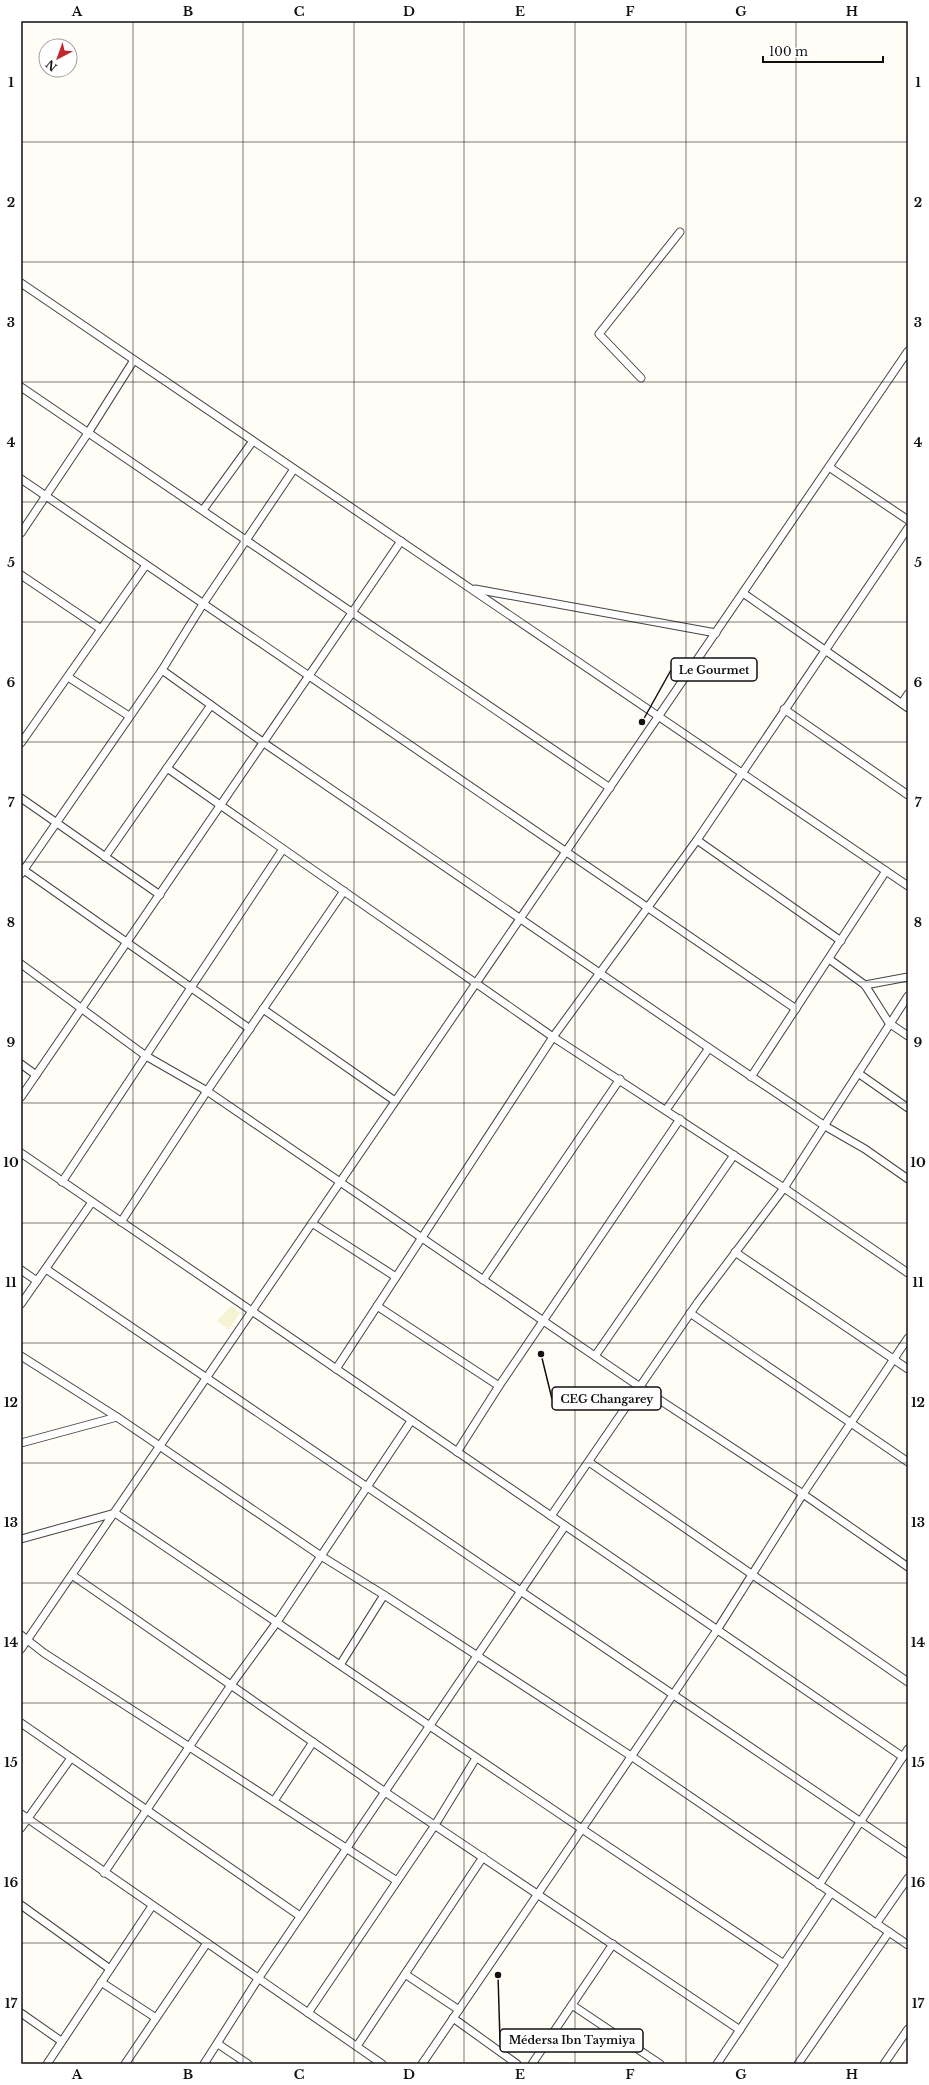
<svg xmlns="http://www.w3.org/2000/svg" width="929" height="2085" viewBox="0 0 929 2085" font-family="'Libre Baskerville',serif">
<rect width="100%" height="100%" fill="#fffdf5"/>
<!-- farmland -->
<polygon fill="#f6f3d4" points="231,1306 240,1313 229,1329 217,1321"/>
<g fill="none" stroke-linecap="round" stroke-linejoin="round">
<defs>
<g id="minor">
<polyline points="21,283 908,886"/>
<polyline points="641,378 599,334 680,232"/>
<polyline points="21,387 610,788"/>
<polyline points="829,467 908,520"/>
<polyline points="21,479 796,1009"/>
<polyline points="203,510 253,441"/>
<polyline points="21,533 88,433 134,360"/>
<polyline points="21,575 101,629"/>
<polyline points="475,589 716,633"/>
<polyline points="743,593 908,708"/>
<polyline points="162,670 264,743 709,1048 825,1126 865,1149 908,1179"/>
<polyline points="68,677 129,716"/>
<polyline points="902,703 908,694"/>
<polyline points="784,709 908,795"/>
<polyline points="21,743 146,565"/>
<polyline points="167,768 553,1037 784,1188 908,1273"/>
<polyline points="21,798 160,895"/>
<polyline points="697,840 841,941"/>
<polyline points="105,857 211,705"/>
<polyline points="21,868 250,1029"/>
<polyline points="21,874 162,670 203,604 294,469"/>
<polyline points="829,959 865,985 889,1023 908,1036"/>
<polyline points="21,964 146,1056 207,1091 640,1387 803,1494 908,1567"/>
<polyline points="865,985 908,977"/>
<polyline points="263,1009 395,1101"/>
<polyline points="21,1064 36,1075"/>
<polyline points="858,1073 908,1108"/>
<polyline points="751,1077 886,871"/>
<polyline points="21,1097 401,541"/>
<polyline points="666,1110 709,1048"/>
<polyline points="21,1153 903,1757"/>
<polyline points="62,1182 283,849"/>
<polyline points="121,1222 207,1091 344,891"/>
<polyline points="312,1223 396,1277"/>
<polyline points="735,1252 908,1369"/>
<polyline points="46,1269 908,1854"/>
<polyline points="21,1270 37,1281"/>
<polyline points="483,1280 620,1079"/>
<polyline points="21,1304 92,1202"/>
<polyline points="377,1306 499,1386"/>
<polyline points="690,1313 908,1462"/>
<polyline points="21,1356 117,1417 321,1556 384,1595 631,1756 908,1945"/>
<polyline points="595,1356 734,1155"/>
<polyline points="336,1369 553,1037 697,840 908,528"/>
<polyline points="21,1443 117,1417"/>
<polyline points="457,1452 499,1386 680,1119"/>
<polyline points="589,1462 908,1682"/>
<polyline points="551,1516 698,1302 784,1188 908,996"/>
<polyline points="21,1539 115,1513 582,1829 422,2064"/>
<polyline points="72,1575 385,1792 740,2030"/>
<polyline points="21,1635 44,1653 397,1881"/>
<polyline points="21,1649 908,351"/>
<polyline points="340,1665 384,1595"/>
<polyline points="21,1723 300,1916"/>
<polyline points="274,1801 313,1742"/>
<polyline points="21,1814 382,2064"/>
<polyline points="21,1828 71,1758"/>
<polyline points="104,1873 231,1685 277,1622 411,1421"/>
<polyline points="819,1885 908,1749"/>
<polyline points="21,1905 110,1969"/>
<polyline points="876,1924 908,1878"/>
<polyline points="784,1964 582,1829 717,1630 803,1494 908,1338"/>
<polyline points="405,1974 459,2010"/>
<polyline points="101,1982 156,2018"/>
<polyline points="572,2005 660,2064"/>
<polyline points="21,2013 61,2041"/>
<polyline points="308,2013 435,1825 476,1758"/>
<polyline points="453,2018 517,2064"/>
<polyline points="218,2044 248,2064"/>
<polyline points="357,2046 483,1857"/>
<polyline points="47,2064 152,1906"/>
<polyline points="125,2064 207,1943"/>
<polyline points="204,2064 258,1979 565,1526"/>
<polyline points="532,2064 613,1944"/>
<polyline points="717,2064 831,1893"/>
<polyline points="798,2064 889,1932"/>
<polyline points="884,2064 908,2029"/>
</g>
</defs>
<!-- minor casing -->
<use href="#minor" stroke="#444" stroke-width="9"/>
<!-- minor -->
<use href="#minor" stroke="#fff" stroke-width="7"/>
</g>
<!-- grid -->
<path fill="none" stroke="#111" stroke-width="1" stroke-opacity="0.55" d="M 133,21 L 133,2064M 243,21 L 243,2064M 354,21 L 354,2064M 464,21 L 464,2064M 575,21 L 575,2064M 686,21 L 686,2064M 796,21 L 796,2064M 21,142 L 908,142M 21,262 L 908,262M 21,382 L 908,382M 21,502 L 908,502M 21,622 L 908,622M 21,742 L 908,742M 21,862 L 908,862M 21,982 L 908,982M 21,1103 L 908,1103M 21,1223 L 908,1223M 21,1343 L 908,1343M 21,1463 L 908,1463M 21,1583 L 908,1583M 21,1703 L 908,1703M 21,1823 L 908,1823M 21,1943 L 908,1943"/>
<!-- callouts -->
<path fill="none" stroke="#111" stroke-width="1.5" d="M642 722L671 670M541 1354L552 1399M498 1975L500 2041"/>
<g fill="#111" stroke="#fff" stroke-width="1.5">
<circle cx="642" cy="722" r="4"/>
<circle cx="541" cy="1354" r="4"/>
<circle cx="498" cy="1975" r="4"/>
</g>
<g fill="#fff" stroke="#111" stroke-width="1.5">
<rect x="671" y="658" width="86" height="23" rx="4"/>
<rect x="552" y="1387" width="109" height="23" rx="4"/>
<rect x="500" y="2029" width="143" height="23" rx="4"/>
</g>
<g font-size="11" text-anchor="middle" font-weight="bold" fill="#111">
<text x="714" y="674">Le Gourmet</text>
<text x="607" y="1403">CEG Changarey</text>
<text x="572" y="2044">Médersa Ibn Taymiya</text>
</g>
<!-- border -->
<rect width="929" height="2085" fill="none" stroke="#ffffff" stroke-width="44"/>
<!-- north arrow -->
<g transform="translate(58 58) rotate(221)"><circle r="19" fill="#ffffff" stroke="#a0a0a0"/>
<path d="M0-3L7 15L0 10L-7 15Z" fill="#c4262e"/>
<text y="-6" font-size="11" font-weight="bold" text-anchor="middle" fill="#111111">N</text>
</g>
<!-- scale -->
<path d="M763 56v6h120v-6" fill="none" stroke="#111111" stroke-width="2"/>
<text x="769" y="56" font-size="12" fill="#111111" stroke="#ffffff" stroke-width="3" paint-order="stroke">100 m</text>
<rect x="22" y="22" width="885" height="2041" fill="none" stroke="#111" stroke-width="1.5"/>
<g font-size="13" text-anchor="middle" font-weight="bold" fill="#111">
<text x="77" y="16">A</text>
<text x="188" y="16">B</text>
<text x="299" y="16">C</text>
<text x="409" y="16">D</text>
<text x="520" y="16">E</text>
<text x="630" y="16">F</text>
<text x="741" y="16">G</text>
<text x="852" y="16">H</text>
<text x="11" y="87">1</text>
<text x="918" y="87">1</text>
<text x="11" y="207">2</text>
<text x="918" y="207">2</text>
<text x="11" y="327">3</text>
<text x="918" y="327">3</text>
<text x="11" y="447">4</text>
<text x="918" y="447">4</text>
<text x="11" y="567">5</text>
<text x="918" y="567">5</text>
<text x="11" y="687">6</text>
<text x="918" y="687">6</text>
<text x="11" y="807">7</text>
<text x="918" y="807">7</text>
<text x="11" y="927">8</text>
<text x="918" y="927">8</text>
<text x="11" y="1047">9</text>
<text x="918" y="1047">9</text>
<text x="11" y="1167">10</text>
<text x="918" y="1167">10</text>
<text x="11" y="1287">11</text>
<text x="918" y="1287">11</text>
<text x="11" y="1407">12</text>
<text x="918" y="1407">12</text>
<text x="11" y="1527">13</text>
<text x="918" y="1527">13</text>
<text x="11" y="1647">14</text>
<text x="918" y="1647">14</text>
<text x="11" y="1767">15</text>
<text x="918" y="1767">15</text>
<text x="11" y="1887">16</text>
<text x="918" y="1887">16</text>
<text x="11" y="2008">17</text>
<text x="918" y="2008">17</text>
<text x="77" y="2079">A</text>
<text x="188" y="2079">B</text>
<text x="299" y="2079">C</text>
<text x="409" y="2079">D</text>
<text x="520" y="2079">E</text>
<text x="630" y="2079">F</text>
<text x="741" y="2079">G</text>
<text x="852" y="2079">H</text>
</g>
</svg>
